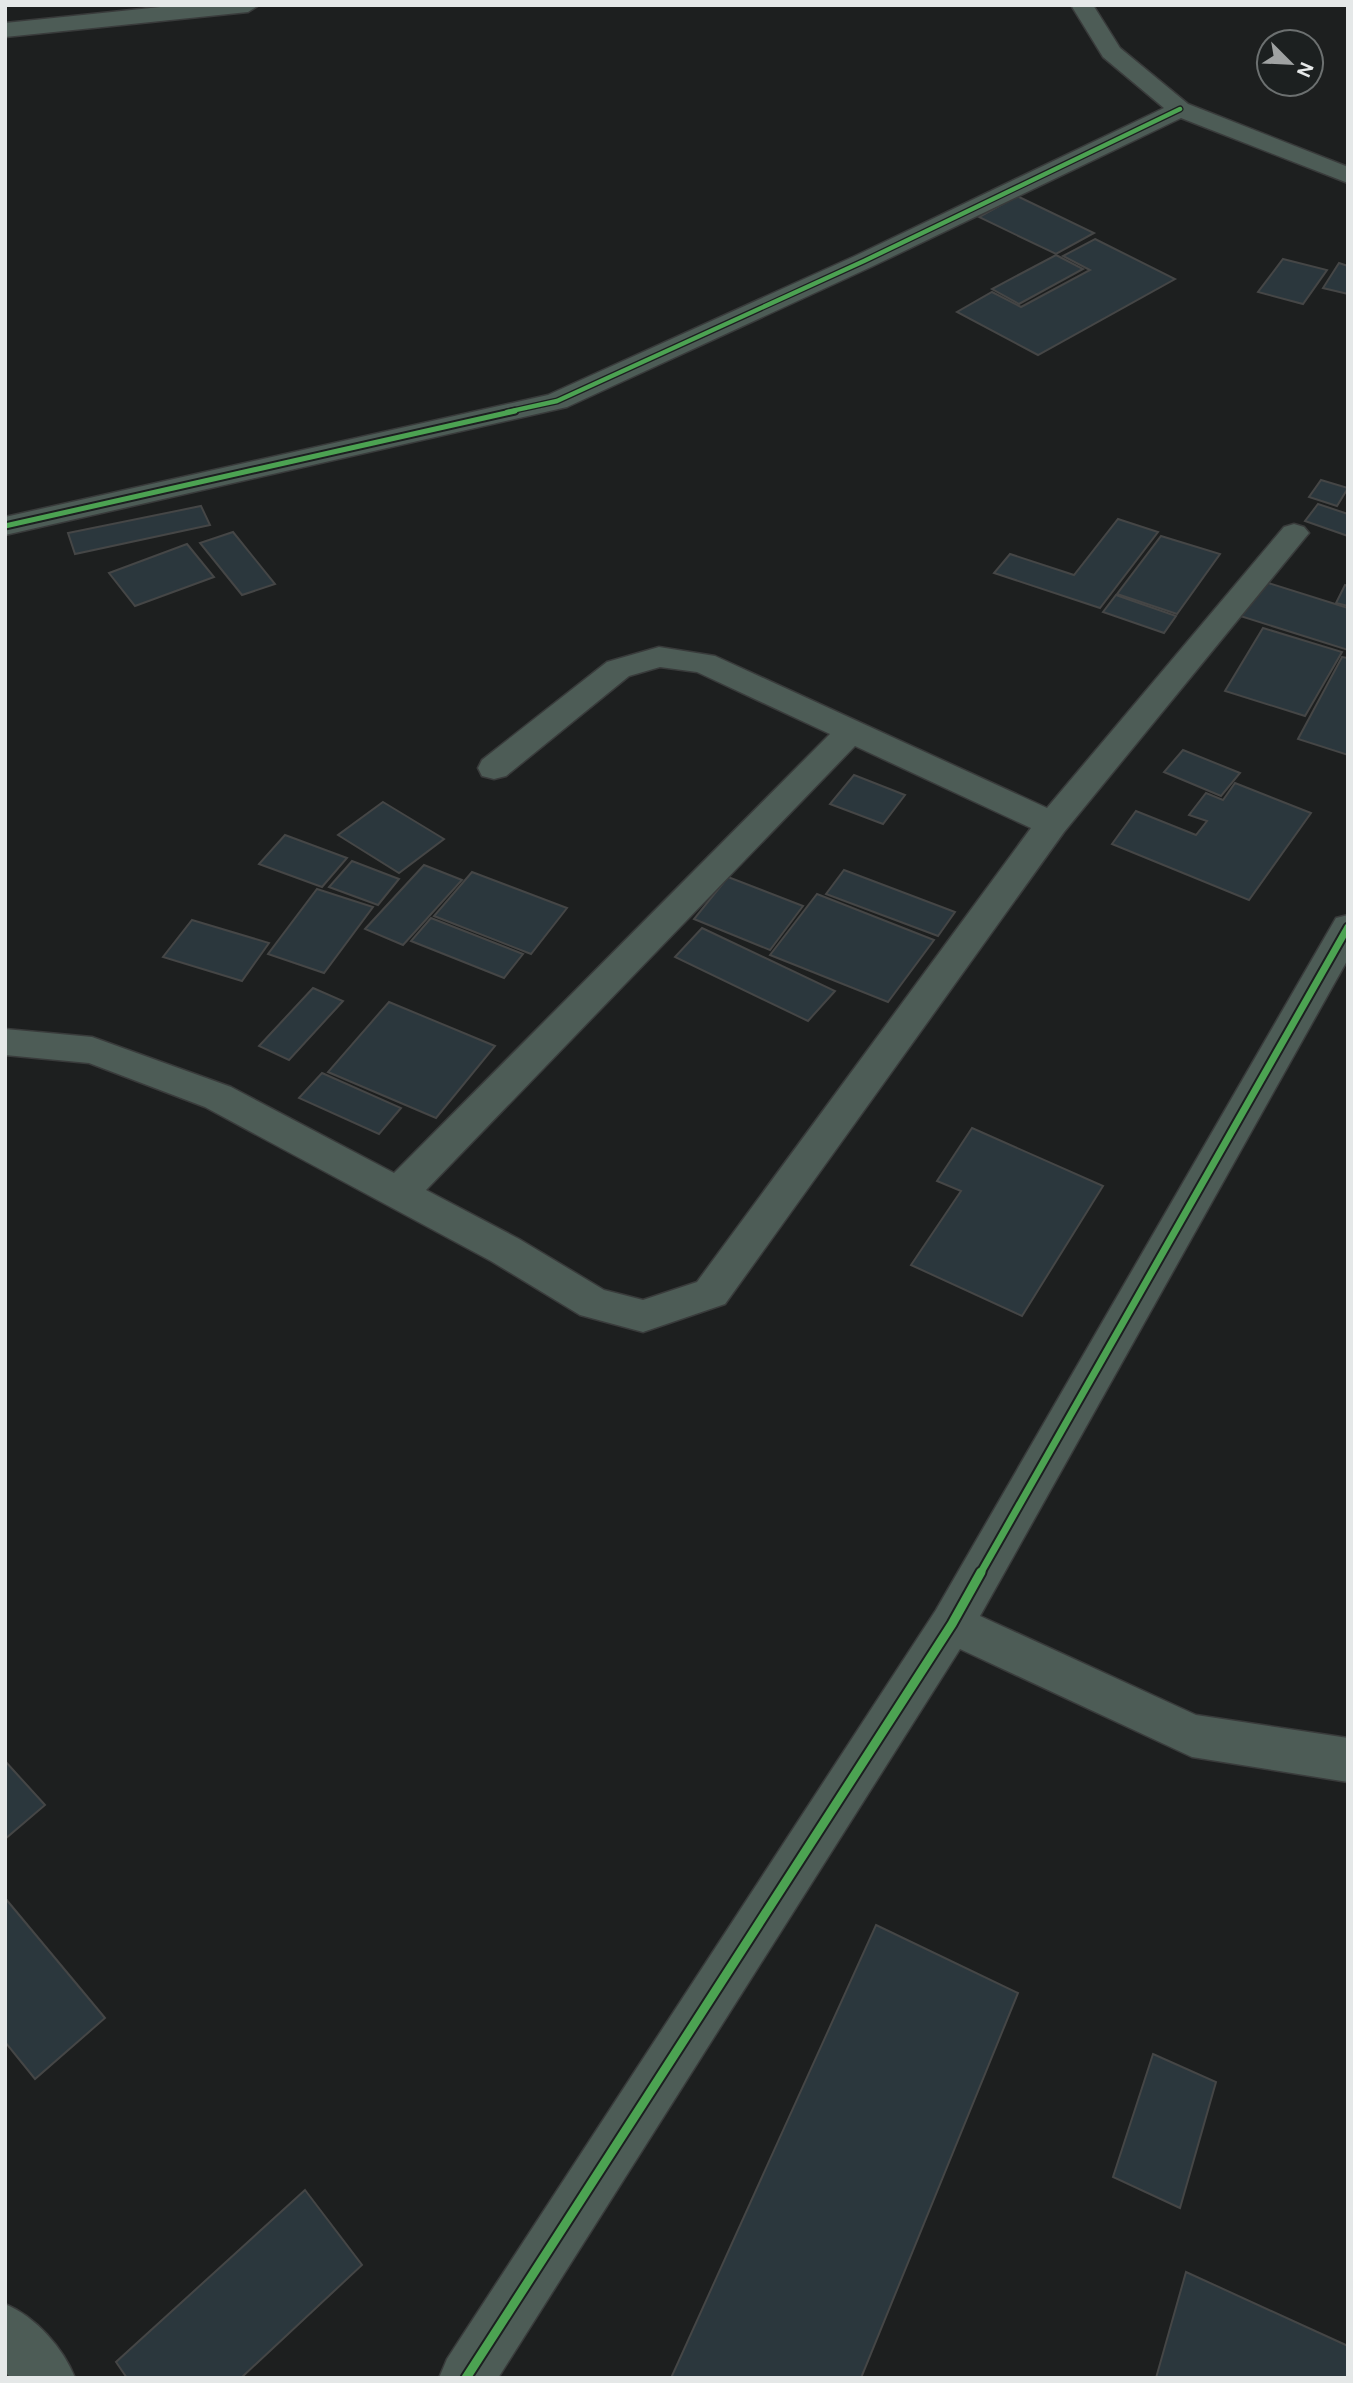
<svg xmlns="http://www.w3.org/2000/svg" width="1353" height="2383" viewBox="0 0 1353 2383" font-family="'DM Sans',sans-serif">
<rect width="100%" height="100%" fill="#1d1f1f"/>
<!-- building -->
<g fill="#2b373d" stroke="#454646" stroke-width="2">
<polygon points="1017,196 1094,233 1056,254 979,217"/>
<polygon points="1095,239 1175,279 1038,355 957,312 992,292 1021,307 1090,270 1063,256"/>
<polygon points="1056,255 1083,269 1019,304 992,289"/>
<polygon points="1283,259 1327,270 1303,304 1258,292"/>
<polygon points="1339,263 1348,266 1348,294 1323,288"/>
<polygon points="1321,480 1348,488 1337,506 1309,497"/>
<polygon points="1318,504 1348,514 1348,536 1305,521"/>
<polygon points="201,506 210,525 75,554 68,533"/>
<polygon points="1118,519 1158,532 1100,608 994,573 1010,554 1074,575"/>
<polygon points="233,532 275,584 242,595 200,543"/>
<polygon points="1161,536 1220,554 1177,614 1117,594"/>
<polygon points="187,544 214,577 135,606 109,573"/>
<polygon points="1259,580 1348,608 1348,650 1237,615"/>
<polygon points="1345,585 1348,586 1348,606 1336,603"/>
<polygon points="1116,595 1176,616 1164,633 1103,612"/>
<polygon points="1263,628 1342,652 1305,716 1225,691"/>
<polygon points="1342,657 1348,658 1348,755 1298,739"/>
<polygon points="1183,750 1240,773 1221,796 1164,772"/>
<polygon points="854,775 905,795 883,824 830,804"/>
<polygon points="1235,783 1311,813 1249,900 1112,844 1136,811 1196,835 1207,821 1189,815 1206,793 1223,800"/>
<polygon points="383,802 444,839 399,873 338,835"/>
<polygon points="285,835 347,858 322,887 259,864"/>
<polygon points="352,861 399,879 378,905 329,887"/>
<polygon points="424,865 462,880 403,945 365,929"/>
<polygon points="844,870 955,912 938,936 826,894"/>
<polygon points="472,872 567,908 531,954 434,916"/>
<polygon points="728,877 803,906 770,950 694,919"/>
<polygon points="317,889 373,907 324,973 268,954"/>
<polygon points="817,894 934,940 888,1002 770,955"/>
<polygon points="431,918 523,954 504,978 411,941"/>
<polygon points="192,920 269,943 242,981 163,957"/>
<polygon points="702,928 835,991 808,1021 675,957"/>
<polygon points="313,988 343,1001 289,1060 259,1046"/>
<polygon points="389,1002 495,1046 436,1118 328,1072"/>
<polygon points="322,1073 401,1108 379,1134 299,1098"/>
<polygon points="972,1128 1103,1186 1022,1316 911,1265 961,1191 937,1181"/>
<polygon points="5,1761 45,1805 5,1839"/>
<polygon points="5,1898 105,2018 35,2079 5,2042"/>
<polygon points="876,1925 1018,1993 861,2378 671,2378"/>
<polygon points="1153,2054 1216,2082 1180,2208 1113,2177"/>
<polygon points="305,2190 362,2265 241,2378 127,2378 116,2362"/>
<polygon points="1186,2272 1348,2346 1348,2378 1156,2378"/>
</g>
<g fill="none" stroke-linecap="round" stroke-linejoin="round">
<defs>
<g id="minor">
<polygon points="180,5 259,5 248,12 5,37 5,23"/>
<polygon points="1071,5 1093,5 1120,48 1188,104 1348,167 1348,183 1181,118 873,266 567,407 5,535 5,517 548,395 855,256 1164,108 1103,57"/>
<path d="M 1294,524 L 1304,527 L 1309,533 L 1304,539 L 1064,832 L 725,1304 L 643,1332 L 580,1315 L 491,1261 L 205,1107 L 89,1063 L 5,1055 L 5,1029 L 92,1037 L 231,1087 L 394,1173 L 830,734 L 697,672 L 660,667 L 629,676 L 506,776 L 494,779 L 482,776 L 478,768 L 482,760 L 607,662 L 659,647 L 715,656 L 1047,808 L 1284,527 ZM 855,746 L 1031,828 L 697,1282 L 643,1300 L 604,1290 L 519,1239 L 426,1190 Z"/>
<polygon points="1348,915 1348,959 980,1616 1196,1715 1348,1738 1348,1782 1192,1757 960,1649 498,2378 439,2378 447,2359 936,1610 1336,918"/>
<path d="M 5,2304 C 36,2317 63,2348 75,2378 L 11,2378 L 5,2372 Z"/>
</g>
</defs>
<!-- minor casing -->
<use href="#minor" stroke="#393b3b" stroke-width="3"/>
<!-- minor -->
<use href="#minor" fill="#4d5c56" fill-rule="evenodd"/>
<defs>
<polyline id="cycleway-far3" points="507,412 557,401 864,261 1180,109"/>
<polyline id="cycleway-far2" points="5,526 515,411"/>
<polyline id="cycleway-far1" points="980,1574 1348,927"/>
<polyline id="cycleway" points="466,2378 952,1624 981,1572"/>
</defs>
<!-- cycleway-far3 casing -->
<use href="#cycleway-far3" stroke="#1c2020" stroke-width="7"/>
<!-- cycleway-far2 casing -->
<use href="#cycleway-far2" stroke="#1c2020" stroke-width="9"/>
<!-- cycleway-far1 casing -->
<use href="#cycleway-far1" stroke="#1c2020" stroke-width="11"/>
<!-- cycleway casing -->
<use href="#cycleway" stroke="#1c2020" stroke-width="13"/>
<!-- cycleway-far3 -->
<use href="#cycleway-far3" stroke="#4ca352" stroke-width="4.5"/>
<!-- cycleway-far2 -->
<use href="#cycleway-far2" stroke="#4ca352" stroke-width="5"/>
<!-- cycleway-far1 -->
<use href="#cycleway-far1" stroke="#4ca352" stroke-width="7"/>
<!-- cycleway -->
<use href="#cycleway" stroke="#4ca352" stroke-width="9"/>
</g>
<!-- border -->
<rect width="1353" height="2383" fill="none" stroke="#e5e8e8" stroke-width="14"/>
<!-- north arrow -->
<g transform="translate(1290 63) rotate(114)"><circle r="33" fill="#1c2020" stroke="#6c7070" stroke-width="2"/>
<path d="M0-5L12 26L0 18L-12 26Z" fill="#9fa2a2"/>
<text y="-10" font-size="19" font-weight="bold" text-anchor="middle" fill="#e5e8e8">N</text>
</g>
</svg>
